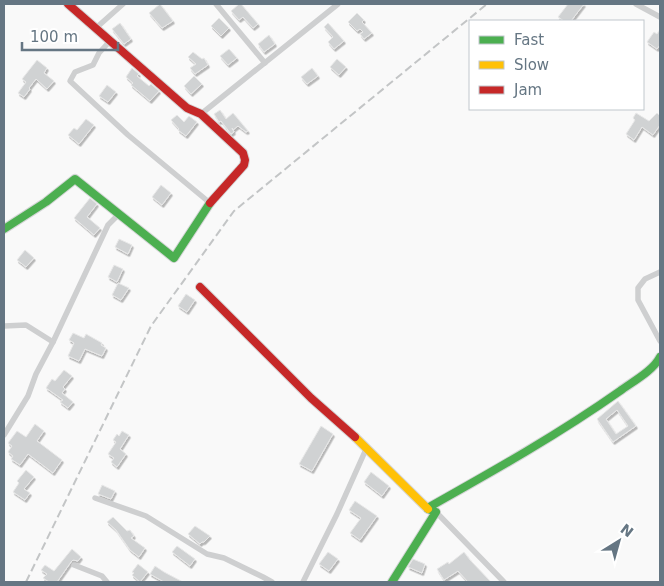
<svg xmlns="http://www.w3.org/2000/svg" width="664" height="586" viewBox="0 0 664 586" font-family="'DejaVu Sans',sans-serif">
<defs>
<filter id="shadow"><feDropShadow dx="1.5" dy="2.5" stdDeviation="0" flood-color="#0004"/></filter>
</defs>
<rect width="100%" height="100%" fill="#f9f9f9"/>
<!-- building -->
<g fill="#d0d2d3" stroke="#e8e8e8" fill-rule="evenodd" filter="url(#shadow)">
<polygon points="160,4 173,21 162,28 149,13"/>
<polygon points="239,4 241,4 258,24 253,28 243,17 239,20 231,11"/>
<polygon points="568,4 584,4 571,21 564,21 558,17"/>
<polygon points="357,13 364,20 362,22 372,33 364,39 360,34 363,32 360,29 357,31 348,22"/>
<polygon points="219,18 229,28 221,36 211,26"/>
<polygon points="120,23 131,39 124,44 112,29"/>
<polygon points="328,23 344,41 334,49 328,42 333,37 324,27"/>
<polygon points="660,29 660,45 657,49 647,42 654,32 657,34"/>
<polygon points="269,35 275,44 264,52 258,44"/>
<polygon points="229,49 237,58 228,65 220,56"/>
<polygon points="193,52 202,59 204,58 208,65 195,74 190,68 196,64 188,57"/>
<polygon points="337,59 346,67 339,75 330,67"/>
<polygon points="37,60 47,68 44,73 54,81 47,89 36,79 29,88 30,89 24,97 18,93 26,82 22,79"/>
<polygon points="132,68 139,74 137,76 149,86 151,84 159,91 150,101 131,85 133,83 126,77"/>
<polygon points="312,68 318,76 307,84 301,77"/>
<polygon points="194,76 202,84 191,94 184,86"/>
<polygon points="107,85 116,92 108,102 99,96"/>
<polygon points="220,110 226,119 233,113 248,131 246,132 238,126 233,130 232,128 234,132 231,134 221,121 219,122 214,114"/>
<polygon points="636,113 649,121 657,113 660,116 660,125 653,135 642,127 634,140 626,134 635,120 633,118"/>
<polygon points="177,115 184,122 189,116 197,122 186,136 178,130 179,129 171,120"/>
<polygon points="86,119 94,125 79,144 68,135 74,128 77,130"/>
<polygon points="161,185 171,193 162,205 152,197"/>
<polygon points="90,198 97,204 87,217 100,228 94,235 74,218"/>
<polygon points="119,239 132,245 128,254 115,247"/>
<polygon points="25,250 34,258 26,267 17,260"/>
<polygon points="114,265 123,269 117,282 108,277"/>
<polygon points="118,283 129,288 121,300 112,295"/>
<polygon points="186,294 195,300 187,312 178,306"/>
<polygon points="73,333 84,338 86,334 102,343 101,345 106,348 102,356 85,349 79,361 68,356 74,343 69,340"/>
<polygon points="64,370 72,376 63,387 65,389 62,393 73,402 68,408 60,402 63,400 46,388 52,379 55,381"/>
<path d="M 618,401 L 636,426 L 613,442 L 597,419 ZM 617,410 L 628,426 L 616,434 L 606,419 Z"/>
<polygon points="35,424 44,431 37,441 62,460 53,473 28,454 20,465 11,459 13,456 8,452 12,446 8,443 17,431 26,437"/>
<polygon points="321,426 333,434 312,471 299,464"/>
<polygon points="122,431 129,435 120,449 126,454 117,467 111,462 114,458 108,454 116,442 113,440 117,434 119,436"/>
<polygon points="26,470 34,477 24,489 30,493 25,500 13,492 19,483 17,481"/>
<polygon points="371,472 389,486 382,496 364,482"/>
<polygon points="102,485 115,491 111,499 98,494"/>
<polygon points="355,501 377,516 360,540 350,533 361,518 349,510"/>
<polygon points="113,517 127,531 130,530 134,536 131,538 145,548 139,557 130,550 116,530 107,522"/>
<polygon points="195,526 210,536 204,542 202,542 200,544 188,534"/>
<polygon points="177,546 195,559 190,566 172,552"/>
<polygon points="72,549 81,557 78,561 73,560 71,562 57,582 49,582 43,578 47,574 41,570 45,565 54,571"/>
<polygon points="328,552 338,559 329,571 319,564"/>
<polygon points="464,552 470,560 491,582 468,582 458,571 444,580 437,569 448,562 449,564"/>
<polygon points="413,559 425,564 422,573 408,567"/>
<polygon points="138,564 148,572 140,582 132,575 134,573 132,572"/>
<polygon points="155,566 164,572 183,582 164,582 150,574"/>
</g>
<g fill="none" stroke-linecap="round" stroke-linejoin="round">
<defs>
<g id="fast">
<polyline points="4,229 46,202 75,179 174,258 210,203"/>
<path d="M 392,582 L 436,512 L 428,509 L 431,506 C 495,470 559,434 620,391 C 632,382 653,371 660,357"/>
</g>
<polyline id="slow" points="355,437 428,509"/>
<g id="jam">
<polyline points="68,4 187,108 201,114 243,153 245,160 244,165 210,203"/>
<polyline points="200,287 311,398 355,437"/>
</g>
</defs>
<!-- fast casing -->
<use href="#fast" stroke="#d5d6d7" stroke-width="10"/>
<!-- slow casing -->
<use href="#slow" stroke="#d5d6d7" stroke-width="10"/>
<!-- jam casing -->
<use href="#jam" stroke="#d5d6d7" stroke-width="10"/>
<!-- street -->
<g stroke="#cecfd0" stroke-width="5.5">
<polyline points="216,4 265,63"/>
<polyline points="636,4 660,17"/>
<polyline points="96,28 123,4"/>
<polyline points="110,41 99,53 93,65 75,72 70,81 128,135 210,203"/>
<polyline points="201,114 338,4"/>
<polyline points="660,272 645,279 638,288 638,300 660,341"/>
<polyline points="4,326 26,325 53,342"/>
<polyline points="4,435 28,396 36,374 53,342 108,225 118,215"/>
<polyline points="95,498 146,516 207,554 224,558 263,577 272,582"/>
<polyline points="436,512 504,582"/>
<polyline points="74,565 102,576 107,582"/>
<polyline points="303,582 337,514 367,447"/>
</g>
<!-- fast -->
<use href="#fast" stroke="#4caf50" stroke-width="8"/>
<!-- slow -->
<use href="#slow" stroke="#ffc107" stroke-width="8"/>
<!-- jam -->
<use href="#jam" stroke="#c62828" stroke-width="8"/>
<!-- rail -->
<polyline stroke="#c3c5c6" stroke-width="2" stroke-dasharray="8 4" stroke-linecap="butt" points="26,582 151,326 234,211 487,4"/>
</g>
<!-- border -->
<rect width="664" height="586" fill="none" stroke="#657683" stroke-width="10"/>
<!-- legend -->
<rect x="469" y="20" width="175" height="90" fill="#ffffff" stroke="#c1c8cd"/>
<rect x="479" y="36" width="25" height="8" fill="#4caf50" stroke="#c1c8cd"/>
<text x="514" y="45" font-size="15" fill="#657683">Fast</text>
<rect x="479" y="61" width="25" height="8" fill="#ffc107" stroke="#c1c8cd"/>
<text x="514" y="70" font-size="15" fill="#657683">Slow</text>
<rect x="479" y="86" width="25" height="8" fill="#c62828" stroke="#c1c8cd"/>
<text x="514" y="95" font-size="15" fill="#657683">Jam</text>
<!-- north arrow -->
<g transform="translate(619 541) rotate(37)" stroke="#ffffff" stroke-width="4" paint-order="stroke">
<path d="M0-4L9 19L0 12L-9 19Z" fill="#657683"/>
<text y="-8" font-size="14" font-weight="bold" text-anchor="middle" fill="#657683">N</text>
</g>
<!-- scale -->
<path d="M22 42v8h96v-8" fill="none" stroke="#657683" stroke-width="2.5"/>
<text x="30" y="42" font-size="15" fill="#657683" stroke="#ffffff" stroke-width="4" paint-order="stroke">100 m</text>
</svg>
